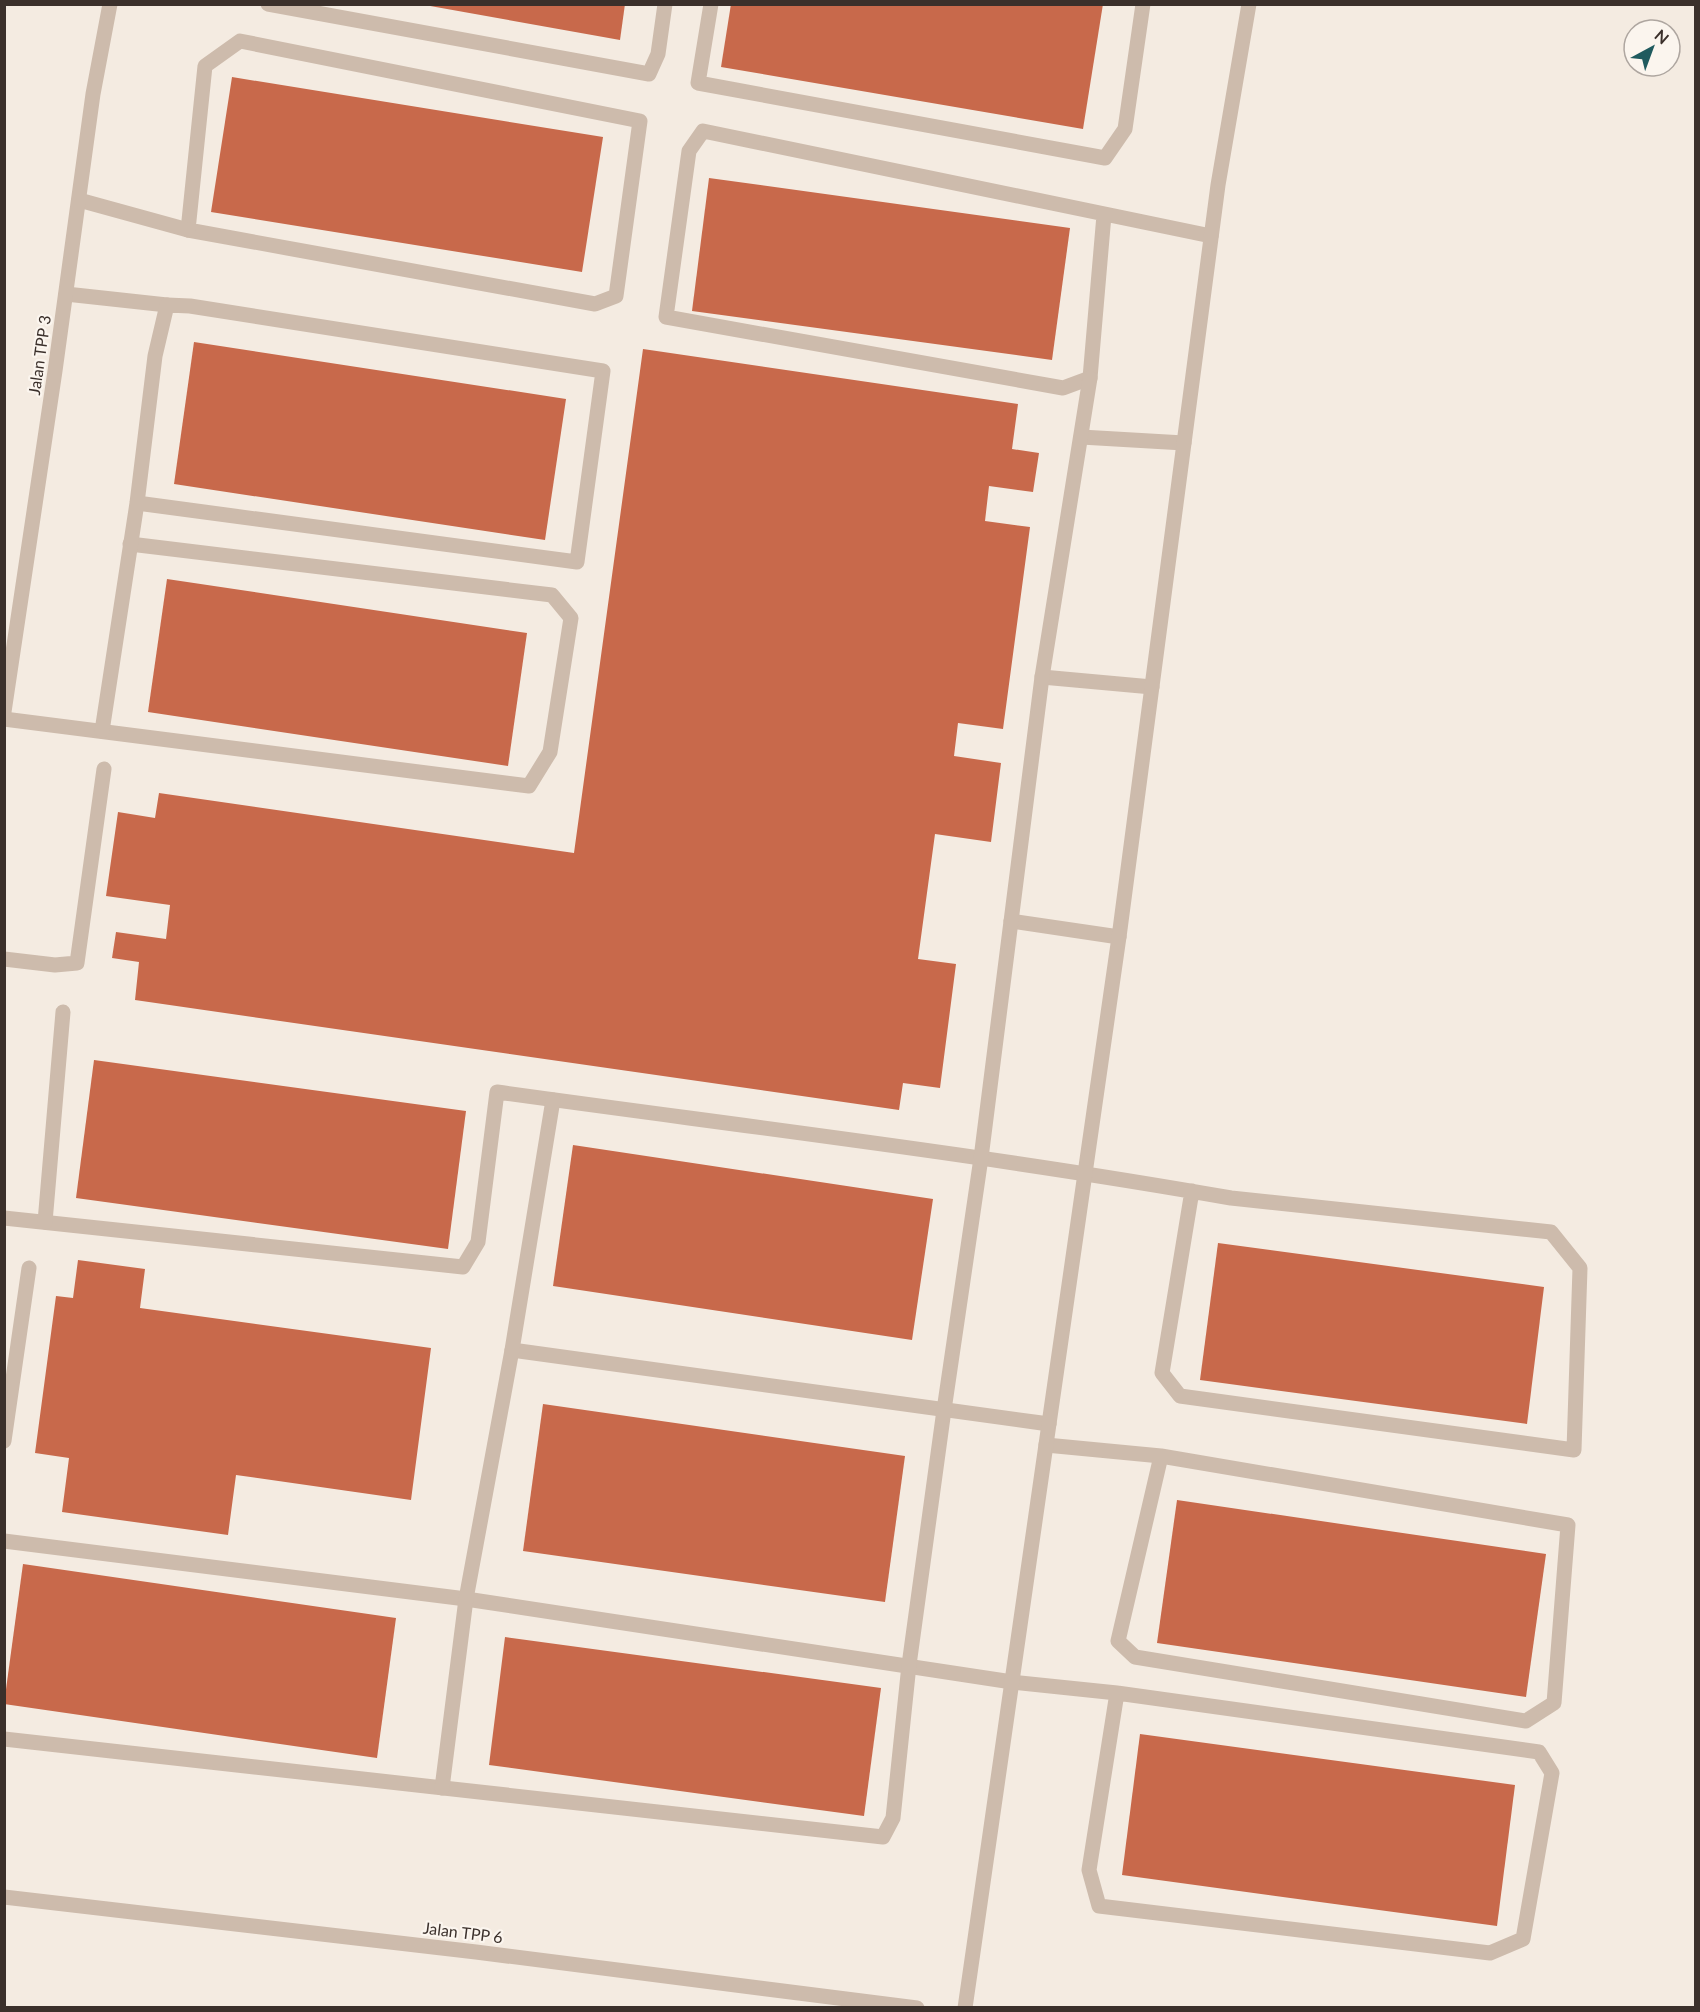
<svg xmlns="http://www.w3.org/2000/svg" width="1700" height="2012" viewBox="0 0 1700 2012" font-family="Lato,sans-serif">
<rect width="100%" height="100%" fill="#f4ebe1"/>
<!-- building -->
<g fill="#c8694b">
<polygon points="419,4 625,4 620,40"/>
<polygon points="731,4 1103,4 1083,129 721,67"/>
<polygon points="232,77 603,137 582,272 211,212"/>
<polygon points="709,178 1070,228 1052,360 692,311"/>
<polygon points="194,342 566,399 545,540 174,484"/>
<polygon points="643,349 1018,404 1012,449 1039,453 1033,492 989,486 985,521 1030,527 1003,729 958,723 954,756 1001,763 991,842 935,834 918,959 956,964 940,1088 903,1083 899,1110 135,1000 139,962 112,958 116,932 166,939 170,905 106,896 118,812 155,818 159,793 574,853"/>
<polygon points="167,579 527,633 508,766 148,712"/>
<polygon points="94,1060 466,1111 448,1249 76,1198"/>
<polygon points="573,1145 933,1199 912,1340 553,1286"/>
<polygon points="1218,1243 1544,1287 1527,1424 1200,1380"/>
<polygon points="78,1260 145,1269 140,1308 431,1348 411,1500 236,1475 228,1535 62,1512 69,1458 35,1453 56,1296 73,1298"/>
<polygon points="543,1404 905,1456 885,1602 523,1551"/>
<polygon points="1177,1500 1546,1554 1526,1697 1157,1643"/>
<polygon points="23,1564 396,1618 377,1758 4,1704"/>
<polygon points="505,1637 881,1688 864,1816 489,1765"/>
<polygon points="1140,1734 1515,1785 1497,1926 1122,1875"/>
</g>
<g fill="none" stroke-linecap="round" stroke-linejoin="round">
<!-- lane -->
<g stroke="#cdbbac" stroke-width="15">
<polyline points="268,4 649,74 658,54 665,4"/>
<polyline points="711,4 698,83 1105,158 1125,129 1143,4"/>
<polygon points="240,41 640,121 616,296 595,304 188,230 205,66"/>
<polyline points="79,200 188,230"/>
<polyline points="1104,215 1090,378 1063,388 666,317 689,151 703,131 1211,236"/>
<polyline points="66,294 167,305"/>
<polyline points="1081,437 1184,443"/>
<polyline points="1042,677 1152,687"/>
<polyline points="4,719 529,786 550,752 571,618 552,595 130,544"/>
<polyline points="102,731 137,503 155,356 167,305 190,306 603,371 577,562 137,503"/>
<polyline points="1011,921 1119,937"/>
<polyline points="4,959 55,965 77,963 104,769"/>
<path d="M 4,1218 L 463,1267 L 478,1242 L 497,1092 C 742,1126 987,1155 1231,1198 L 1551,1232 L 1580,1268 L 1574,1450 L 1180,1396 L 1162,1373 L 1192,1191"/>
<polyline points="45,1222 63,1012"/>
<polyline points="512,1350 1049,1424"/>
<polyline points="4,1441 29,1268"/>
<polyline points="1046,1445 1161,1456 1568,1525 1554,1703 1526,1721 1135,1657 1118,1641 1161,1456"/>
<polyline points="4,1541 466,1599 1012,1682 1117,1693 1539,1752 1552,1773 1523,1939 1490,1953 1099,1906 1089,1870 1117,1693"/>
<polyline points="4,1739 883,1837 893,1818 909,1665 944,1410 981,1158 1042,677 1090,378"/>
<polyline points="442,1788 466,1599 512,1350 553,1100"/>
</g>
<!-- street -->
<g stroke="#cdbbac" stroke-width="15">
<polyline points="4,712 55,371 93,94 110,4"/>
<polyline points="4,1897 476,1952 917,2008"/>
<polyline points="965,2008 1119,937 1218,185 1249,4"/>
</g>
</g>
<g text-anchor="middle" dominant-baseline="central" stroke-width="4.5" stroke-linejoin="round" paint-order="stroke">
<!-- street labels -->
<g font-size="16" fill="#3b302b" stroke="#fbf5ee">
<text transform="translate(39 355) rotate(-82)">Jalan TPP 3</text>
<text transform="translate(463 1932) rotate(7)">Jalan TPP 6</text>
</g>
</g>
<!-- border -->
<rect width="1700" height="2012" fill="none" stroke="#3b302b" stroke-width="12"/>
<!-- north arrow -->
<g transform="translate(1652 48) rotate(41)"><circle r="28" fill="#fbf5ee" stroke="#aea6a0" stroke-width="1.5"/>
<path d="M0-4.5L10 22L0 15L-10 22Z" fill="#1f5a5e"/>
<text y="-9" font-size="16" font-weight="bold" text-anchor="middle" fill="#3b302b">N</text>
</g>
</svg>
